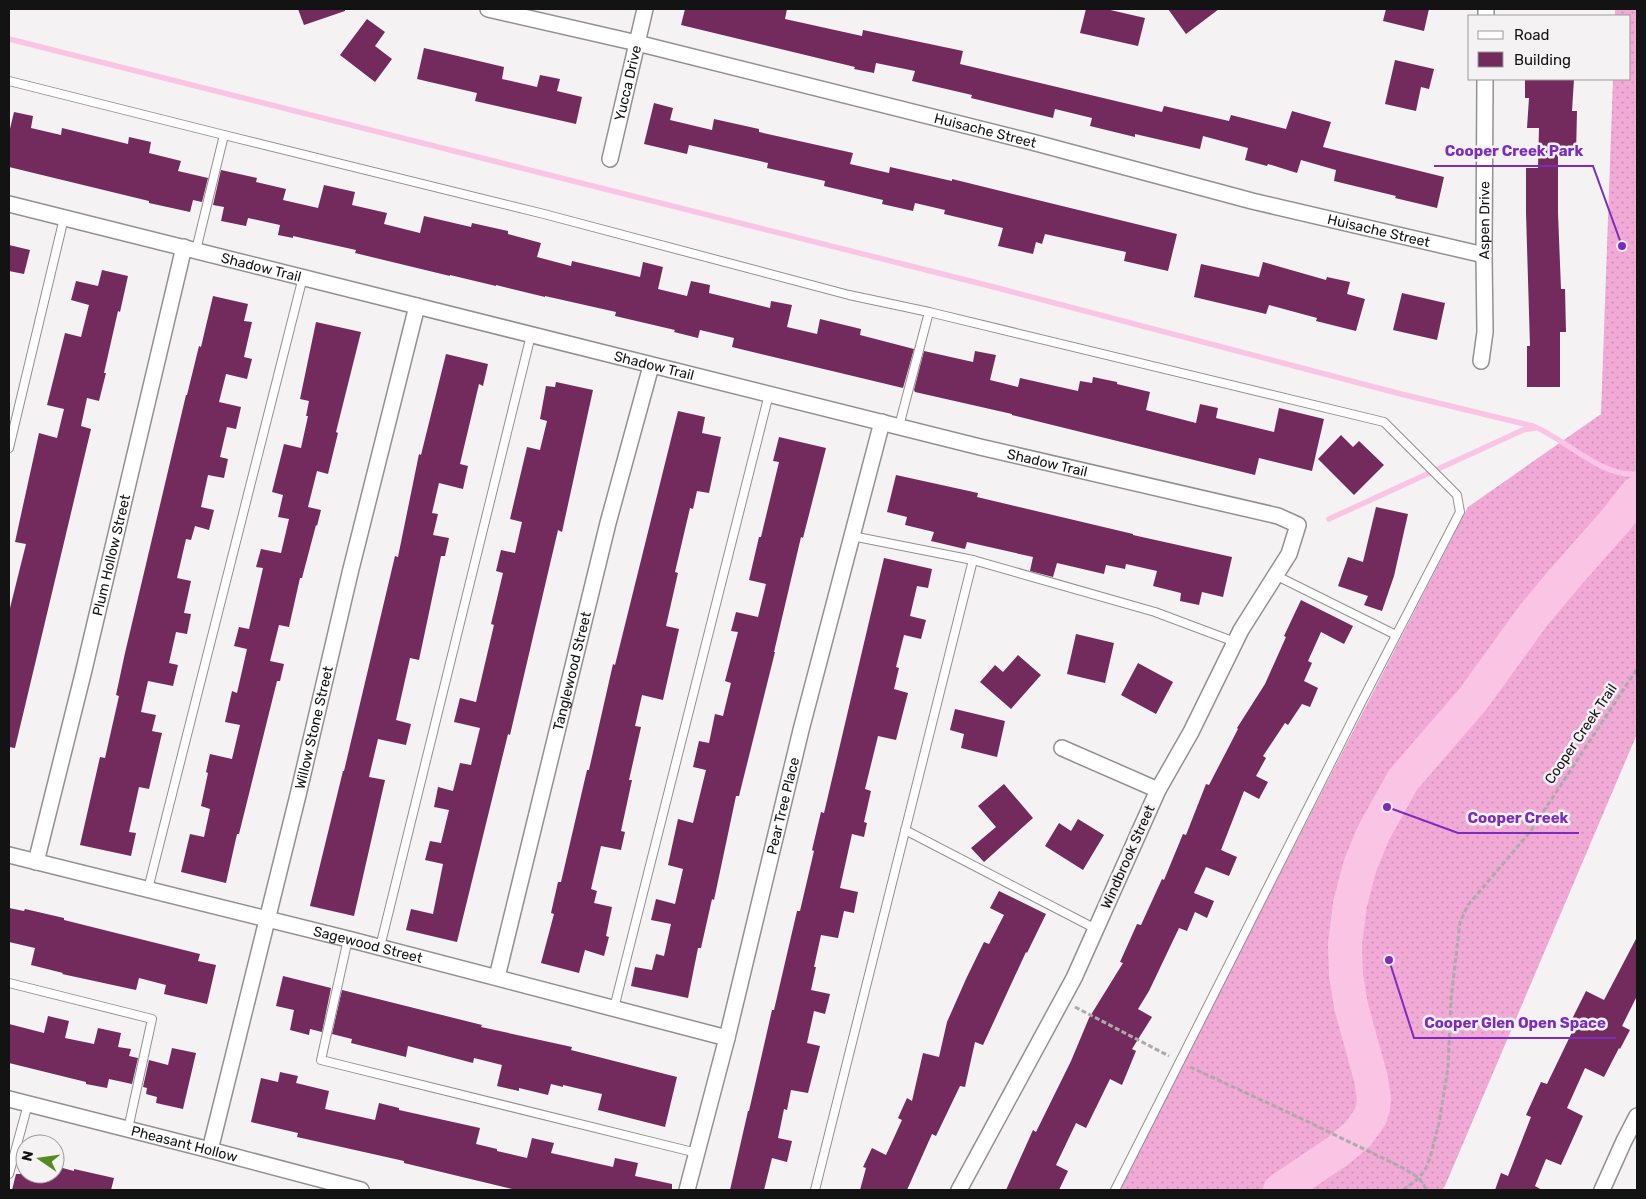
<svg xmlns="http://www.w3.org/2000/svg" width="1646" height="1199" viewBox="0 0 1646 1199" font-family="Rubik,sans-serif">
<defs>
<pattern id="grass-dots" width="8" height="8" patternUnits="userSpaceOnUse" patternTransform="scale(1.25)"><rect width="8" height="8" fill="#f1a9d5"/><path d="M2 2h.1M6 6h.1" fill="none" stroke="#ce91b6" stroke-width="1.8" stroke-linecap="round"/></pattern>
</defs>
<rect width="100%" height="100%" fill="#f5f2f4"/>
<!-- grass -->
<polygon fill="url(#grass-dots)" points="1615,9 1637,9 1637,734 1445,1186 1442,1190 1118,1190 1468,507 1601,414 1613,79 1630,79 1630,16 1615,16"/>
<g fill="none" stroke-linecap="round" stroke-linejoin="round">
<!-- stream -->
<g stroke="#fac5e5" stroke-width="5.5">
<path d="M 9,39 L 990,286 L 1401,394 L 1533,426 C 1566,439 1600,477 1637,474"/>
<polyline points="1329,519 1510,436 1523,430 1535,428"/>
</g>
<!-- river -->
<polyline stroke="#fac5e5" stroke-width="34" points="1280,1190 1338,1151 1358,1134 1370,1117 1373,1108 1374,1099 1371,1079 1351,1006 1346,975 1345,944 1350,904 1360,866 1373,834 1403,780 1473,699 1533,616 1563,580 1616,520 1637,493"/>
</g>
<!-- building -->
<g fill="#732a5c">
<polygon points="298,9 345,9 345,11 304,25"/>
<polygon points="685,9 787,9 785,19 862,36 863,30 963,51 960,64 1162,112 1164,106 1229,121 1231,115 1286,129 1292,111 1331,122 1323,147 1444,177 1437,208 1395,198 1396,196 1334,181 1336,170 1301,160 1297,173 1268,164 1267,166 1245,160 1248,148 1203,136 1200,149 1135,134 1135,137 1090,126 1092,118 1055,109 1053,118 971,98 972,95 912,81 915,71 876,63 874,73 854,69 855,67 681,25"/>
<polygon points="1086,9 1106,9 1145,18 1138,46 1080,33"/>
<polygon points="1168,9 1219,9 1186,34"/>
<polygon points="1386,9 1429,9 1424,31 1383,21"/>
<polygon points="367,19 385,32 375,46 392,59 375,82 340,55"/>
<polygon points="424,48 504,67 502,79 537,87 540,75 560,79 557,91 582,97 576,124 475,101 477,93 417,79"/>
<polygon points="1395,60 1434,69 1429,89 1421,87 1416,111 1385,104"/>
<polygon points="1525,79 1574,79 1572,111 1577,111 1576,155 1558,155 1558,213 1561,289 1565,289 1566,332 1560,332 1560,387 1527,387 1527,346 1530,346 1526,213 1526,168 1538,168 1539,128 1527,128 1529,98 1525,98"/>
<polygon points="654,103 673,108 670,120 712,130 714,119 759,129 759,132 853,153 850,164 889,173 890,167 952,181 952,179 1177,234 1168,271 1124,261 1126,252 1045,234 1042,244 1036,242 1033,254 998,246 1003,228 944,214 945,210 915,203 913,211 882,204 883,200 824,186 825,181 767,168 768,163 689,145 687,154 644,144"/>
<polygon points="14,112 33,116 31,128 61,135 62,128 128,144 129,137 151,142 149,153 181,161 178,171 208,178 202,202 193,200 190,212 149,203 149,201 9,167 9,133"/>
<polygon points="221,170 257,178 256,182 286,189 283,200 318,208 324,185 355,192 352,205 387,213 384,224 420,233 424,216 471,227 472,223 508,231 508,234 541,243 537,257 571,266 572,261 640,277 643,262 663,267 658,289 687,296 691,281 710,285 709,293 770,308 771,301 792,305 787,327 817,334 820,319 861,329 860,335 914,349 903,388 732,347 734,338 700,330 698,338 674,332 675,330 615,316 616,312 545,296 545,297 496,285 496,286 450,275 450,276 355,253 356,250 293,236 293,238 278,235 280,225 248,218 246,226 221,221 224,207 213,205"/>
<polygon points="9,245 30,250 24,274 9,271"/>
<polygon points="1263,262 1326,280 1327,277 1350,282 1347,294 1365,299 1356,331 1316,321 1317,318 1269,305 1266,314 1194,297 1201,264 1259,277"/>
<polygon points="102,270 128,276 120,312 118,311 104,373 106,373 99,401 87,398 81,426 91,429 15,748 9,747 9,612 26,544 15,542 39,433 57,438 64,409 47,405 65,333 81,337 89,305 71,300 76,281 98,286"/>
<polygon points="1402,293 1445,303 1437,340 1393,330"/>
<polygon points="213,296 248,304 244,321 252,322 244,357 252,359 247,379 226,374 219,402 241,407 236,429 227,427 220,457 228,459 224,478 208,475 201,507 214,510 209,530 195,526 191,540 186,539 177,578 191,581 184,613 191,614 187,634 176,632 169,663 178,665 173,686 148,681 141,712 156,715 152,731 162,733 149,789 139,787 129,832 136,833 131,856 80,845 100,757 105,758 119,696 116,695 125,653 186,395 187,395 199,346 201,347"/>
<polygon points="316,322 361,332 336,432 338,433 328,474 317,471 308,507 321,510 317,526 316,525 302,578 300,578 289,627 279,625 270,661 284,664 280,681 277,681 239,834 237,834 226,883 181,872 190,834 204,837 210,809 201,806 208,773 206,772 210,754 232,759 240,725 225,722 232,691 237,693 247,649 234,646 239,627 249,629 263,568 256,567 261,549 281,553 289,519 278,517 283,495 272,492 284,444 301,448 308,416 306,416 309,401 300,399"/>
<polygon points="924,351 973,362 975,351 996,355 990,380 1018,387 1020,378 1078,391 1080,381 1092,383 1093,377 1117,382 1117,384 1150,392 1146,410 1196,423 1200,404 1218,408 1216,418 1274,432 1279,408 1324,419 1312,471 1259,458 1255,475 1012,415 1012,414 915,392 914,390"/>
<polygon points="446,354 488,364 483,386 479,384 460,464 468,466 463,489 439,483 432,513 438,514 433,535 449,538 445,556 441,556 419,660 410,658 396,720 411,724 406,745 378,739 369,777 385,780 354,916 310,906 343,771 344,771 395,556 398,557 419,454 421,455"/>
<polygon points="556,382 593,390 562,532 558,530 510,735 508,734 457,942 406,930 411,909 433,914 443,864 425,860 430,841 441,843 449,810 434,807 438,787 453,791 460,763 471,765 480,728 454,722 460,698 476,702 494,625 491,624 503,573 496,571 501,550 515,553 522,522 510,519 527,447 540,450 547,421 540,419 546,386 555,387"/>
<polygon points="678,411 705,417 702,433 721,437 709,493 697,491 693,509 690,508 675,572 678,573 666,626 679,629 663,700 642,695 635,726 641,727 629,780 632,780 621,831 625,832 621,850 601,846 591,889 597,891 594,903 612,907 606,936 609,937 604,956 585,950 579,973 541,963 554,914 551,913 558,882 561,882 587,770 589,770 613,664 615,665"/>
<polygon points="1341,435 1353,447 1359,441 1384,465 1354,495 1318,459"/>
<polygon points="779,437 826,448 803,538 801,537 774,652 775,652 739,796 736,796 714,900 712,899 701,948 698,948 688,998 631,986 635,967 652,970 656,954 664,956 671,924 651,920 656,899 675,904 683,869 668,865 678,819 693,823 706,770 693,767 699,741 709,743 715,714 723,716 731,683 725,681 738,632 731,631 736,612 758,617 766,584 749,580 759,537 761,537 779,462 773,461"/>
<polygon points="896,475 978,493 977,497 1133,534 1133,535 1232,557 1223,597 1202,592 1199,605 1180,601 1181,593 1153,586 1157,571 1126,564 1125,569 1106,565 1104,574 1057,563 1053,577 1030,571 1033,557 967,542 965,549 931,541 934,532 905,525 907,517 887,512"/>
<polygon points="1376,507 1408,514 1394,576 1382,611 1364,605 1368,596 1338,586 1348,557 1363,562"/>
<polygon points="884,558 932,569 928,588 917,586 910,616 926,620 921,639 904,635 896,667 899,668 894,689 908,693 896,740 878,736 865,789 871,791 864,822 867,823 864,837 852,834 840,888 858,892 854,913 844,911 838,938 821,935 814,967 816,967 811,990 830,994 825,1014 814,1011 807,1043 820,1046 808,1093 791,1090 787,1110 784,1109 778,1138 792,1141 787,1162 772,1158 764,1190 730,1190 748,1111 749,1111 772,1010 774,1010 797,911 800,911 814,851 812,850 821,812 824,813"/>
<polygon points="1301,600 1353,626 1344,644 1321,632 1308,661 1312,663 1304,681 1318,688 1310,707 1302,704 1288,725 1285,723 1263,756 1266,758 1256,776 1268,782 1259,799 1244,791 1221,850 1237,857 1229,876 1206,867 1194,893 1214,901 1207,918 1195,912 1187,931 1179,928 1149,991 1138,1009 1152,1017 1132,1049 1136,1051 1122,1085 1110,1079 1086,1128 1076,1123 1056,1165 1068,1171 1059,1190 1006,1190 1033,1130 1036,1132 1071,1061 1089,1018 1123,963 1120,962 1137,924 1141,925 1162,879 1164,880 1183,834 1186,835 1206,784 1209,785 1238,729 1237,728 1265,684 1286,637 1284,636"/>
<polygon points="1076,634 1114,643 1105,683 1067,674"/>
<polygon points="1018,655 1041,675 1011,709 980,682 995,665 1003,672"/>
<polygon points="1138,663 1173,682 1156,714 1121,695"/>
<polygon points="955,709 1005,721 997,757 961,748 964,734 950,730"/>
<polygon points="1004,784 1033,818 984,862 971,848 996,827 978,806"/>
<polygon points="1078,819 1104,835 1083,870 1045,846 1059,823 1071,831"/>
<polygon points="999,891 1046,914 1027,953 1026,952 983,1045 975,1042 965,1087 960,1086 936,1136 932,1134 907,1190 860,1190 866,1168 863,1167 872,1148 886,1155 902,1120 898,1118 907,1098 912,1101 923,1053 939,1057 947,1022 966,979 984,942 989,944 1004,915 990,908"/>
<polygon points="9,908 24,911 25,909 64,918 64,920 200,954 198,961 216,965 207,1004 164,994 166,985 139,978 136,990 62,974 63,973 31,965 35,948 9,942"/>
<polygon points="1637,937 1637,996 1622,1026 1630,1030 1620,1049 1619,1048 1604,1077 1585,1068 1567,1108 1583,1116 1561,1165 1546,1159 1535,1186 1542,1190 1495,1190 1501,1173 1508,1176 1531,1117 1526,1115 1541,1082 1547,1084 1575,1026 1570,1023 1586,991 1604,1000"/>
<polygon points="283,976 331,988 322,1032 310,1029 309,1035 290,1030 294,1010 276,1006"/>
<polygon points="342,990 482,1025 481,1027 572,1047 571,1050 677,1077 665,1127 598,1110 602,1094 563,1085 563,1087 551,1084 548,1095 519,1088 519,1091 497,1086 502,1065 474,1058 473,1063 408,1046 406,1057 351,1043 352,1039 332,1034"/>
<polygon points="48,1016 69,1021 65,1038 94,1044 98,1028 121,1033 118,1047 131,1049 129,1056 138,1058 132,1084 109,1079 107,1088 86,1084 86,1082 9,1063 9,1024 44,1033"/>
<polygon points="172,1048 196,1053 183,1109 156,1103 157,1097 146,1094 147,1088 143,1087 149,1060 168,1065"/>
<polygon points="280,1072 298,1076 296,1083 329,1091 325,1109 375,1120 379,1103 399,1108 399,1110 480,1128 476,1144 497,1149 497,1151 527,1158 532,1138 554,1143 551,1153 613,1167 615,1158 638,1163 635,1176 672,1184 672,1190 516,1190 404,1163 404,1161 297,1137 298,1133 251,1122 261,1078 278,1082"/>
<polygon points="55,1166 74,1171 74,1169 114,1178 111,1190 12,1190 16,1174 55,1174"/>
</g>
<g fill="none" stroke-linecap="round" stroke-linejoin="round">
<defs>
<g id="lane">
<polyline points="9,81 224,135"/>
<polyline points="196,250 224,135 544,214 849,295 929,312 1384,422 1457,495 1460,512 1361,703 1115,1190"/>
<polyline points="899,426 929,312"/>
<polyline points="9,448 64,218"/>
<polyline points="973,560 1155,612 1235,642"/>
<polyline points="1275,575 1396,635"/>
<polyline points="905,830 1096,929"/>
<polyline points="148,889 303,277"/>
<polyline points="348,939 321,1060 697,1153"/>
<polyline points="380,947 531,335"/>
<polyline points="9,983 152,1019 128,1129"/>
<polyline points="614,1008 769,394"/>
<polyline points="9,1174 28,1104"/>
<polyline points="815,1190 973,560 852,536"/>
</g>
<g id="street">
<path id="s1" d="M 488,9 L 637,43 L 1032,142 L 1252,201 L 1484,255"/>
<polyline points="1486,16 1486,9"/>
<path id="s2" d="M 610,159 L 645,9"/>
<path id="s3" d="M 9,204 L 980,447 L 1278,516 L 1298,525 L 1289,554 L 1241,630 L 1191,732 L 1158,790 L 1074,978 L 959,1190"/>
<path id="s4" d="M 1481,361 L 1485,332 L 1484,255 L 1485,79"/>
<polyline points="1062,748 1158,790"/>
<path id="s5" d="M 9,855 L 348,939 L 727,1038"/>
<path id="s6" d="M 36,862 L 83,674 L 184,247"/>
<path id="s7" d="M 497,977 L 608,523 L 651,366"/>
<path id="s8" d="M 9,1099 L 210,1150 L 361,1190"/>
<path id="s9" d="M 210,1150 L 298,795 L 350,573 L 417,306"/>
<path id="s10" d="M 687,1190 L 727,1038 L 801,730 L 882,422"/>
<polyline points="1602,1190 1624,1141 1637,1116"/>
</g>
</defs>
<!-- lane casing -->
<use href="#lane" stroke="#939092" stroke-width="10"/>
<!-- street casing -->
<use href="#street" stroke="#939092" stroke-width="18"/>
<!-- path -->
<g stroke="#adaaac" stroke-width="3" stroke-dasharray="5 2.5" stroke-linecap="butt">
<polyline points="1075,1007 1169,1056"/>
<polyline points="1190,1067 1298,1117 1403,1168 1419,1178 1427,1190"/>
<polyline points="1403,1190 1419,1178 1426,1168 1430,1158 1439,1123 1448,1068 1451,999 1460,922 1468,905 1530,832 1637,669"/>
</g>
<!-- lane -->
<use href="#lane" stroke="#fff" stroke-width="8"/>
<!-- street -->
<use href="#street" stroke="#fff" stroke-width="15"/>
</g>
<g text-anchor="middle" dominant-baseline="central" stroke-width="5" stroke-linejoin="round" paint-order="stroke">
<!-- street labels -->
<g font-size="14" fill="#141314" stroke="#f5f2f4">
<text stroke="none"><textPath href="#s2" startOffset="78">Yucca Drive</textPath></text>
<text stroke="none"><textPath href="#s1" startOffset="512">Huisache Street</textPath></text>
<text stroke="none"><textPath href="#s4" startOffset="141">Aspen Drive</textPath></text>
<text stroke="none"><textPath href="#s1" startOffset="918">Huisache Street</textPath></text>
<text stroke="none"><textPath href="#s3" startOffset="260">Shadow Trail</textPath></text>
<text stroke="none"><textPath href="#s3" startOffset="665">Shadow Trail</textPath></text>
<text stroke="none"><textPath href="#s3" startOffset="1070">Shadow Trail</textPath></text>
<text stroke="none"><textPath href="#s6" startOffset="316">Plum Hollow Street</textPath></text>
<text stroke="none"><textPath href="#s7" startOffset="315">Tanglewood Street</textPath></text>
<text stroke="none"><textPath href="#s9" startOffset="435">Willow Stone Street</textPath></text>
<text transform="translate(1581 734) rotate(-56)">Cooper Creek Trail</text>
<text stroke="none"><textPath href="#s10" startOffset="396">Pear Tree Place</textPath></text>
<text transform="translate(1128 857) rotate(-66)">Windbrook Street</text>
<text stroke="none"><textPath href="#s5" startOffset="370">Sagewood Street</textPath></text>
<text stroke="none"><textPath href="#s8" startOffset="181">Pheasant Hollow</textPath></text>
</g>
</g>
<!-- callouts -->
<path fill="none" stroke="#7b2cbf" stroke-width="2" d="M1622 246L1593 166H1434M1387 807L1458 833H1579M1389 960L1414 1038H1616"/>
<g fill="#7b2cbf" stroke="#f5f2f4" stroke-width="2">
<circle cx="1622" cy="246" r="5"/>
<circle cx="1387" cy="807" r="5"/>
<circle cx="1389" cy="960" r="5"/>
</g>
<g font-size="15" text-anchor="middle" font-weight="bold" fill="#7b2cbf" stroke="#f5f2f4" stroke-width="5" stroke-linejoin="round" paint-order="stroke">
<text x="1514" y="156">Cooper Creek Park</text>
<text x="1518" y="823">Cooper Creek</text>
<text x="1515" y="1028">Cooper Glen Open Space</text>
</g>
<!-- border -->
<rect width="1646" height="1199" fill="none" stroke="#141314" stroke-width="20"/>
<!-- legend -->
<rect x="1468" y="15" width="162" height="65" fill="#f5f2f4" stroke="#9b999a"/>
<rect x="1478" y="31" width="25" height="8" fill="#ffffff" stroke="#9b999a"/>
<text x="1514" y="40" font-size="15" fill="#141314">Road</text>
<rect x="1478" y="52" width="25" height="15" fill="#732a5c" stroke="#9b999a"/>
<text x="1514" y="65" font-size="15" fill="#141314">Building</text>
<!-- north arrow -->
<g transform="translate(40 1159) rotate(283)"><circle r="24" fill="#f5f2f4" stroke="#9b999a"/>
<path d="M0-4L9 19L0 12L-9 19Z" fill="#588a21"/>
<text y="-8" font-size="14" font-weight="bold" text-anchor="middle" fill="#141314">N</text>
</g>
</svg>
